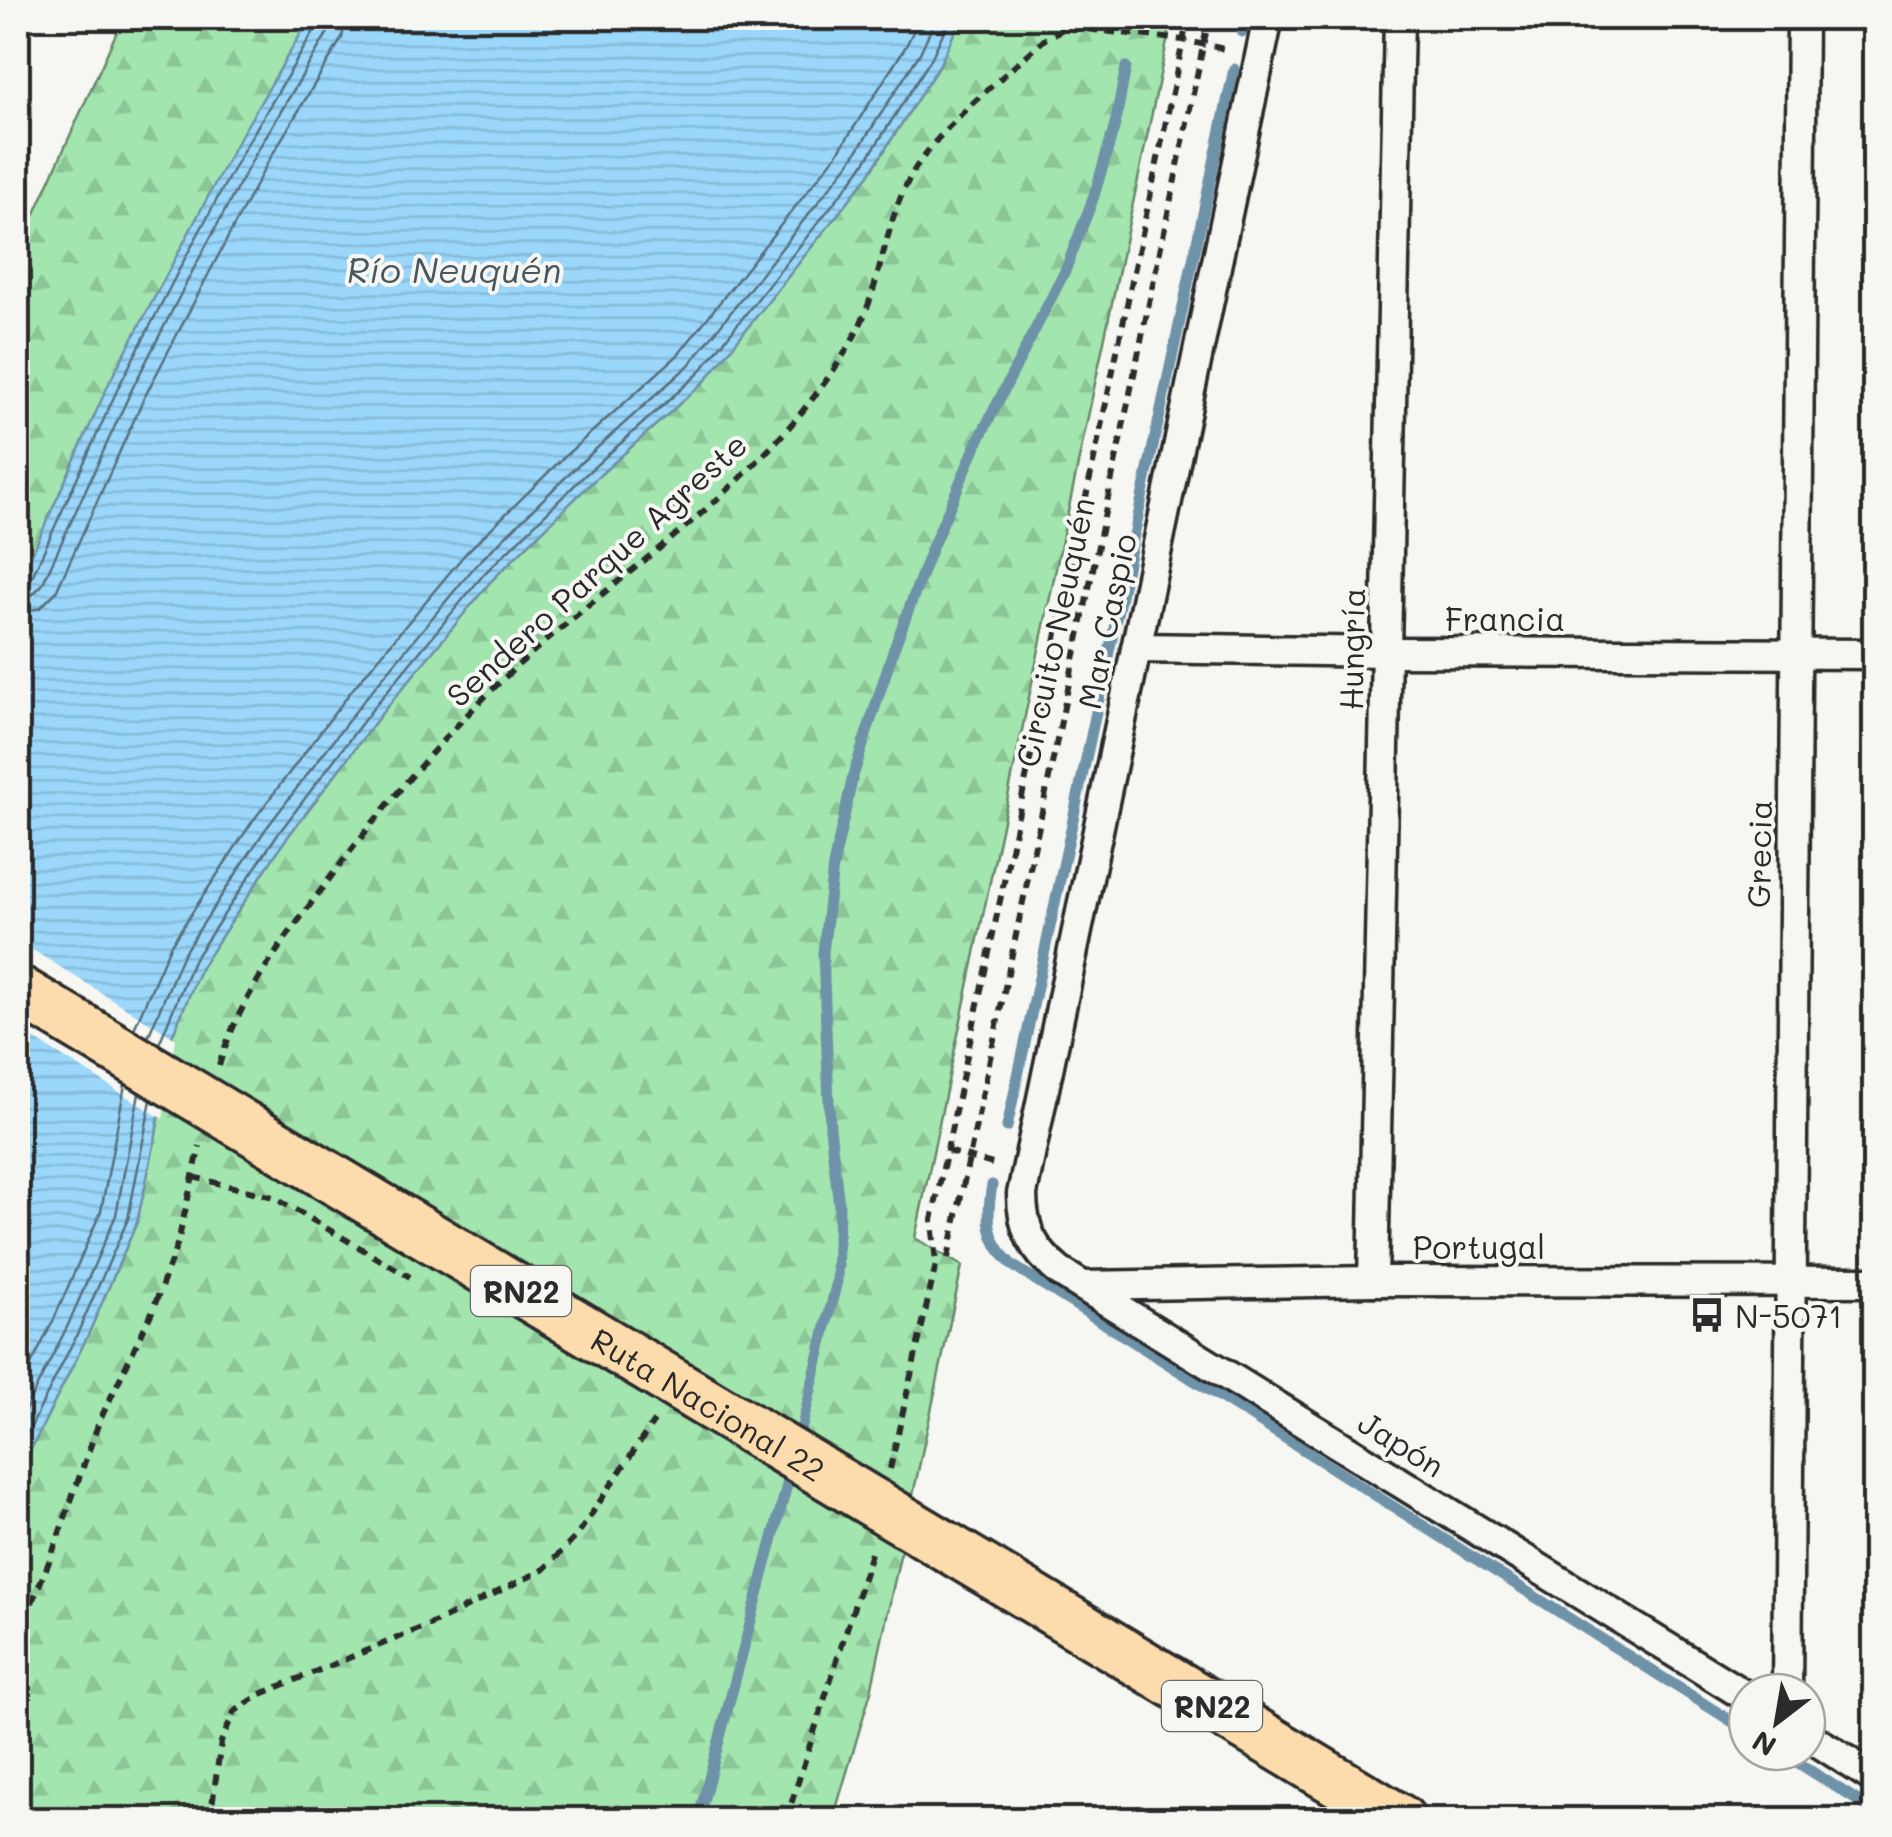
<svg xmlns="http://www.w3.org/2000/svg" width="1892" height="1837" viewBox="0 0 1892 1837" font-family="Mali,sans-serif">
<defs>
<pattern id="forest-firs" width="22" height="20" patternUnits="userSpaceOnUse" patternTransform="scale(2.5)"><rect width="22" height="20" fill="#a3e5ae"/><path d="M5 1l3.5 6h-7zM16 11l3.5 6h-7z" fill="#8cc596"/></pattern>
<pattern id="water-rules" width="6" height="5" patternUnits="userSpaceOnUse" patternTransform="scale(2.5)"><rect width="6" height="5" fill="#9ad7fb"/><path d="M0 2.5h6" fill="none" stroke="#85b9d7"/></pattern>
</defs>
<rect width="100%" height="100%" fill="#f6f6f2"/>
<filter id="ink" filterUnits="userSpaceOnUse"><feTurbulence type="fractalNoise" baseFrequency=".01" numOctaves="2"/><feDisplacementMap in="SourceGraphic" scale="20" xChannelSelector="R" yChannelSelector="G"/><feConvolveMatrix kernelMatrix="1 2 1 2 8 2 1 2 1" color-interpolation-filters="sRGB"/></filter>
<g filter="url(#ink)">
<!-- forest -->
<g fill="url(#forest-firs)" stroke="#67886c" stroke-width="2.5">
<polygon points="123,18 310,18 60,495 18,585 18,251"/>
<polygon points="961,18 1172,18 915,1238 962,1266 871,1691 833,1819 18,1820 18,1475 88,1335 137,1222 155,1141 170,1041 201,967 283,843 382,713 491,581 591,483 705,381 868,176 940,64"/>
</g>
<!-- water -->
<polygon fill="url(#water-rules)" stroke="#6e92a8" stroke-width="2.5" points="310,18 961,18 940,64 868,176 705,381 591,483 491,581 382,713 283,843 201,967 170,1041 155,1141 137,1222 88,1335 18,1475 18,585 110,381 236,144"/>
<!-- pier -->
<polygon fill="#f6f6f2" points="18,941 176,1039 163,1119 18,1029"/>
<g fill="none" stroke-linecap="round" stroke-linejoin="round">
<!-- shore -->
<g stroke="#57707e" stroke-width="2.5">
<polyline points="18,586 25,585 31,579 119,386 182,264 244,149 317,26 318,18"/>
<polyline points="18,598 32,595 42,585 131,391 193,270 255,155 328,32 331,18"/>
<polyline points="18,613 40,608 56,592 144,398 207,277 268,162 342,38 346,18"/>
<polyline points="134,1029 170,946 252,822 352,690 465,554 565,456 678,355 837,154 906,46 920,18"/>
<polyline points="148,1037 183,954 265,830 364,700 476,565 576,467 689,365 850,162 920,53 936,18"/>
<polyline points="159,1044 193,961 275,838 374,707 484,574 584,476 698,374 860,170 931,59 950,18"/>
<polyline points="18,1391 54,1319 101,1211 125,1085"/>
<polyline points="18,1424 68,1325 116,1215 139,1093"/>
<polyline points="18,1453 79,1330 128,1219 151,1100"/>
</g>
<!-- stream -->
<g stroke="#6e92a8" stroke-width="11">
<polyline points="1242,32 1245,18"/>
<polyline points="1007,1127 1234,69"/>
<path d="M 992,1185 C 986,1219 987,1240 1012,1265 L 1747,1731"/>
<polyline points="798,1443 837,1281 839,1206 830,1128 823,953 833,866 853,776 893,651 931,550 977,443 1065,271 1093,199 1115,125 1126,67"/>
<polyline points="1781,1752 1874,1811"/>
<polyline points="698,1820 792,1466"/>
</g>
<defs>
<g id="minor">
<path d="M 1268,18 L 1022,1194 C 1022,1229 1033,1250 1060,1272 L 1747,1697"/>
<polyline points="1136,648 1386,652 1874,654"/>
<polyline points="1373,1281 1399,18"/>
<polyline points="1083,1286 1373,1281 1874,1282"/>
<polyline points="1787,1692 1802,18"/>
<polyline points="1807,1735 1874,1778"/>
</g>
<polyline id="trunk" points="1024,1593 1401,1820"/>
</defs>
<!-- minor casing -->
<use href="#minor" stroke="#2b2b2b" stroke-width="35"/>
<!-- trunk casing -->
<use href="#trunk" stroke="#2b2b2b" stroke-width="55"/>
<!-- path -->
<g stroke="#2b2b2b" stroke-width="6" stroke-dasharray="10 8" stroke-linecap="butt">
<path d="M 219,1066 C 238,1000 281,944 321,890 C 391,796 470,702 561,628 C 636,565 717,508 783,434 C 813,400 846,358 864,316 C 885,265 888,205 921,160 C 954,114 1004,77 1045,39 L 1061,30 L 1077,28 L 1183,40 L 1229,50"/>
<polyline points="948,1151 999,1166"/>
<polyline points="193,1177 273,1197 410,1277"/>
<polyline points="948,1258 1209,18"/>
<polyline points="890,1469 936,1264 932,1220 1188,18"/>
<polyline points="18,1636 51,1557 99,1422 152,1312 178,1242 200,1146"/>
<polyline points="210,1820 221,1742 234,1712 261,1694 436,1622 543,1570 576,1537 654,1421"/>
<polyline points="786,1820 872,1550"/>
</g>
<!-- minor -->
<use href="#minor" stroke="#f6f6f2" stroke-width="28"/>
<!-- trunk -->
<use href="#trunk" stroke="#fcdcac" stroke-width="48"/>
<defs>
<g id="trunk-bridge">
<path id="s1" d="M 18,990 L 1024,1593"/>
</g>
</defs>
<!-- trunk-bridge casing -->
<use href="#trunk-bridge" stroke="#2b2b2b" stroke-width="55" stroke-linecap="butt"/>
<!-- trunk-bridge -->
<use href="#trunk-bridge" stroke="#fcdcac" stroke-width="48"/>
</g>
</g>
<!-- icons -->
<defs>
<symbol id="bus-bare" viewBox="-9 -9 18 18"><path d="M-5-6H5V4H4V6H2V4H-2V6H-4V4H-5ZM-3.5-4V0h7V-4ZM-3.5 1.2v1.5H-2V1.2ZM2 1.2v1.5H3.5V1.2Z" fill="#2b2b2b" stroke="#f6f6f2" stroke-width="2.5" paint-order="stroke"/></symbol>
</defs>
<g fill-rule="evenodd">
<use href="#bus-bare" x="1682" y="1290" width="50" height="50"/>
</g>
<g text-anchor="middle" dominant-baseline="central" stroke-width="8" stroke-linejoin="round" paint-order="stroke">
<!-- shield labels -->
<g fill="#f6f6f2" stroke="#686867" stroke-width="2.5">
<rect x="471" y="1266" width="100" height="50" rx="8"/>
<rect x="1162" y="1681" width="100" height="50" rx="8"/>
</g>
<g font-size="30" font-weight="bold" fill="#2b2b2b">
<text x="521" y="1291">RN22</text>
<text x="1212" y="1706">RN22</text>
</g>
<!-- street labels -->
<g font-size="32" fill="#2b2b2b" stroke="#f6f6f2">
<text transform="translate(596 569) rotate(-42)">Sendero Parque Agreste</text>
<text x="1505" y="618">Francia</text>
<text transform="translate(1106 621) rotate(-78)">Mar Caspio</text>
<text transform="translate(1054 632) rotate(-78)">Circuito Neuquén</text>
<text transform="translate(1351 649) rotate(-89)">Hungría</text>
<text transform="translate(1758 854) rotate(-89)">Grecia</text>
<text x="1479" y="1246">Portugal</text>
<text stroke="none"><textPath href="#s1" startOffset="805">Ruta Nacional 22</textPath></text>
<text transform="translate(1402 1443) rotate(32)">Japón</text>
</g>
<!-- poi labels -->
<g font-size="32" fill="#2b2b2b" stroke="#f6f6f2" text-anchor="start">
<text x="1735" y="1315">N-5071</text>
</g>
<!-- water labels -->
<g font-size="35" font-style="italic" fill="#47565f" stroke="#f6f6f2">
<text x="454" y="269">Río Neuquén</text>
</g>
</g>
<!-- margin -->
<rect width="1892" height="1837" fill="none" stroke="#f6f6f2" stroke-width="60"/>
<rect x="30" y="30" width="1832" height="1777" fill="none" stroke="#2b2b2b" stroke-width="4" filter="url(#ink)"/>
<!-- north arrow -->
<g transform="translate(1777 1722) rotate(211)"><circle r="48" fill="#f6f6f2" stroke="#a5a5a2" stroke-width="2.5"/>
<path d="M0-8L18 38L0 25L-18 38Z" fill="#2b2b2b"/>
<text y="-15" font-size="28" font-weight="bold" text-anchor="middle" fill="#2b2b2b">N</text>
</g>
</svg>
